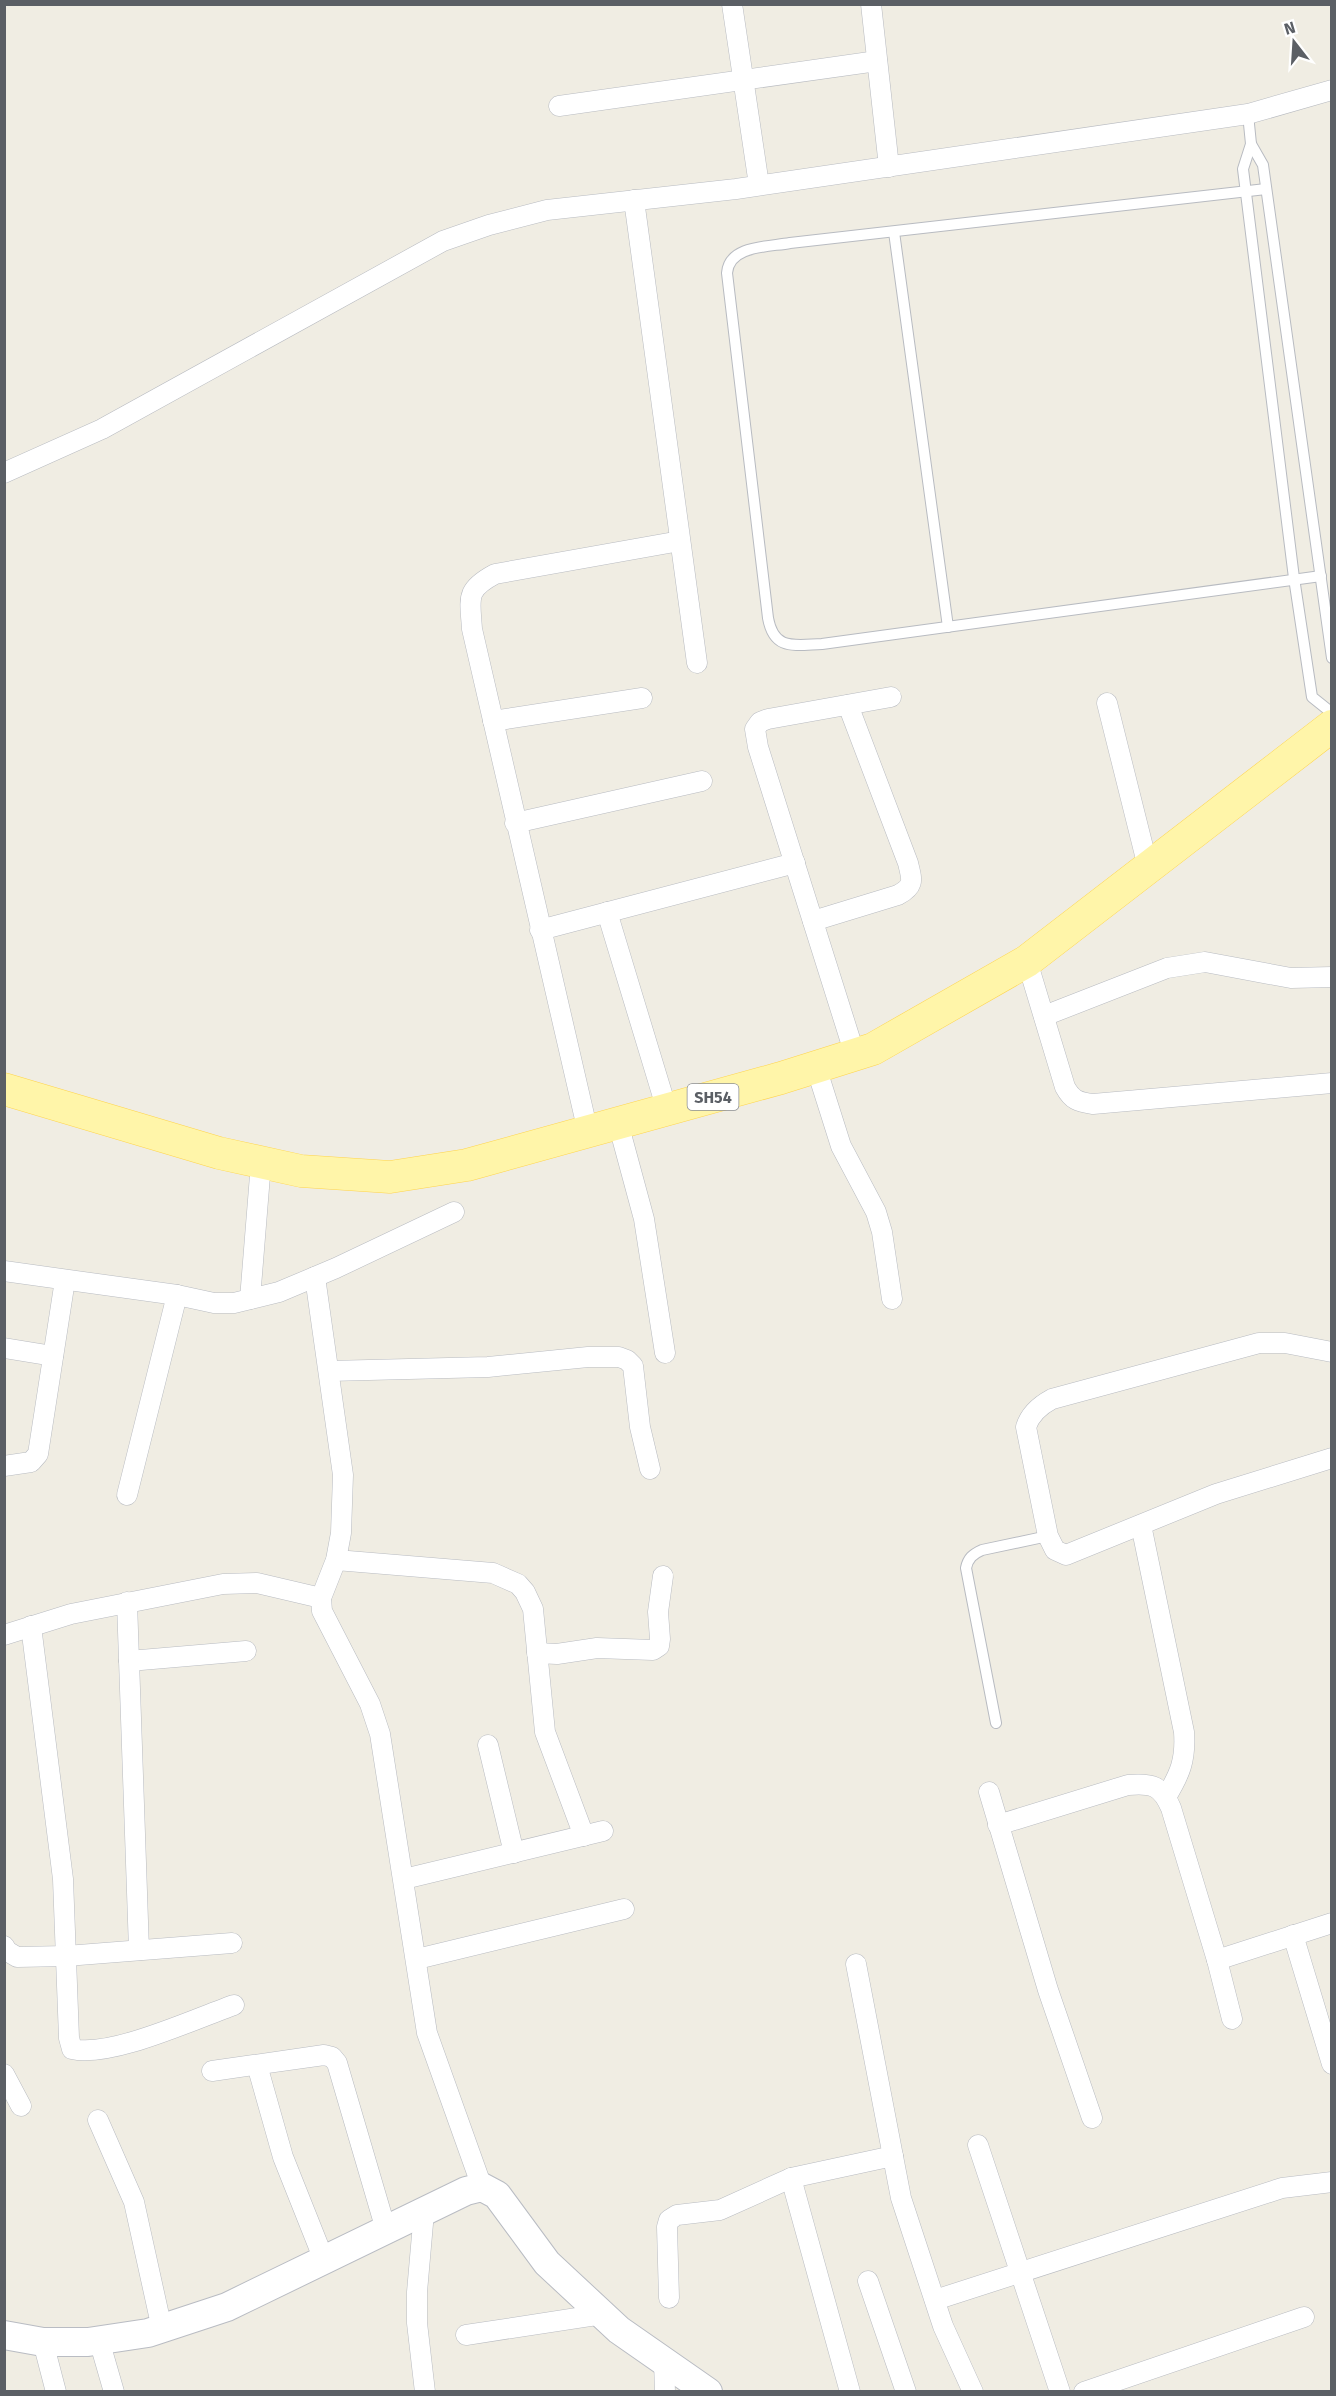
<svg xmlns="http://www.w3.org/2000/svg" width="1336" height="2396" viewBox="0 0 1336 2396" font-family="'Fira Sans',sans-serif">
<rect width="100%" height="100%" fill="#f0ede3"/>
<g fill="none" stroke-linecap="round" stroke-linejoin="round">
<defs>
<g id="lane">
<polyline points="1248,114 1251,144 1243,169 1294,578 1312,697 1327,709"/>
<polyline points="1251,144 1263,165 1332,658"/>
<path d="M 1266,189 L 790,243 C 769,247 729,245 727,273 L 768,618 C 774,651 794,645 822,644 L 1321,576"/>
<polyline points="894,232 948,627"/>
<path d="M 996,1723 L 966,1568 C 968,1558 973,1554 982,1550 L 1048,1536"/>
</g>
<g id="street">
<polyline points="732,4 759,185"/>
<polyline points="871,4 889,167"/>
<polyline points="559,106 877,61"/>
<polyline points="634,200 697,663"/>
<polyline points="4,473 102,429 443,241 489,225 547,210 736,189 1248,114 1332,90"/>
<polyline points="1107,703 1148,867"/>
<polyline points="493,721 642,698"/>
<polyline points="515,823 702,781"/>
<polyline points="607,912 667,1110"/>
<path d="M 813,921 L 898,895 C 915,886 912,880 908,863 L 848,705"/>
<polyline points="540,930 795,863"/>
<path d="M 1027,961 L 1065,1087 C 1072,1100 1078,1102 1093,1104 L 1332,1083"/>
<polyline points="1044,1016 1167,968 1205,962 1291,978 1332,977"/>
<polyline points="855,1055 758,747 755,729 760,722 768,719 891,697"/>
<polyline points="816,1067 841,1146 876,1212 882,1232 892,1299"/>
<polyline points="618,1123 644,1219 665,1353"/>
<path d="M 588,1132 L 472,629 C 470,598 465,590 495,574 L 680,541"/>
<polyline points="4,1271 177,1295 214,1303 234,1303 279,1292 336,1268 454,1212"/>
<polyline points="315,1277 343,1475 341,1533 336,1560 321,1598 322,1611 370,1704 380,1734 427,2033 482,2187"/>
<polyline points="250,1299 261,1163"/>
<polyline points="4,1348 53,1356"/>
<path d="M 1332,1352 L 1285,1343 L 1259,1343 L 1052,1399 C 1039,1406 1030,1414 1026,1427 L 1048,1536 L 1055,1550 L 1066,1555 L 1216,1494 L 1332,1458"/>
<polyline points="329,1371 488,1367 588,1357 619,1357 627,1360 633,1366 640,1427 650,1469"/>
<polyline points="4,1466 31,1462 38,1454 65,1280"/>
<polyline points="127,1495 177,1295"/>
<path d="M 1141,1525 L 1184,1732 C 1186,1760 1180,1774 1166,1797"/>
<polyline points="336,1560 493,1573 518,1584 525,1592 533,1609 545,1732 584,1836"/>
<polyline points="127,1602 139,1950"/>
<path d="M 31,1626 L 63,1879 L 69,2038 L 72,2049 C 111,2058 194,2019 234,2005"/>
<polyline points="4,1635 71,1614 223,1584 257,1583 321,1598"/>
<polyline points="537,1653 557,1654 597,1648 653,1650 659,1646 660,1639 658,1612 663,1576"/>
<polyline points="129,1661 246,1651"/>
<polyline points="488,1745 514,1853"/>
<polyline points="989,1792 1048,1990 1092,2118"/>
<path d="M 998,1825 L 1128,1785 C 1152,1783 1161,1785 1171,1808 L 1217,1960 L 1232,2019"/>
<polyline points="404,1879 603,1831"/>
<polyline points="1293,1935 1332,2064"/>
<polyline points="4,1946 7,1951 17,1957 66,1956 232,1943"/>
<polyline points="417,1959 624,1909"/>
<polyline points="1217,1960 1332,1923"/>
<polyline points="856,1964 901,2198 943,2326 973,2392"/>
<polyline points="257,2065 283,2157 324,2260"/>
<polyline points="212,2071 324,2055 332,2057 337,2063 386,2230"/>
<polyline points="4,2074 21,2106"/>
<polyline points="98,2120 134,2202 162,2329"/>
<polyline points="978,2145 1060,2392"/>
<polyline points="791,2178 850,2392"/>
<polyline points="424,2212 417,2292 417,2323 425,2392"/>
<polyline points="868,2281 906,2392"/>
<polyline points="669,2298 667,2227 669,2220 677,2215 720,2210 791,2178 893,2156"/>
<polyline points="935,2300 1282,2188 1332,2182"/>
<polyline points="466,2335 603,2314"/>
<polyline points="99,2340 114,2392"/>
<polyline points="43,2342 56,2392"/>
<polyline points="664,2361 665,2392"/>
<polyline points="1084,2392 1304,2317"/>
</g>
<polyline id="secondary" points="4,2335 43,2342 88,2342 148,2333 227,2307 466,2191 482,2187 497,2195 547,2263 619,2330 708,2392"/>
<polyline id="primary" points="4,1089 219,1153 301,1171 390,1177 467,1165 781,1078 873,1049 1027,961 1332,726"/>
</defs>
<!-- lane casing -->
<use href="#lane" stroke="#b8bbc1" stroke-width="12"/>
<!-- street casing -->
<use href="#street" stroke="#b8bbc1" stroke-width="21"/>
<!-- secondary casing -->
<use href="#secondary" stroke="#b9bcc3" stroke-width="30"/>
<!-- primary casing -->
<use href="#primary" stroke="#ffd44d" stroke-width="33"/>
<!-- lane -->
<use href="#lane" stroke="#fff" stroke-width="10"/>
<!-- street -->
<use href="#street" stroke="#fff" stroke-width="20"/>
<!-- secondary -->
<use href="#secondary" stroke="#fff" stroke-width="28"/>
<!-- primary -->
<use href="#primary" stroke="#fff5a9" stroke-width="32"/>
</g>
<g text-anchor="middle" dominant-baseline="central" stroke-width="4.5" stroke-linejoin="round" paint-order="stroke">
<!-- shield labels -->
<rect fill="#fff" stroke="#8c8f93" stroke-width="1.5" x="687.5" y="1084" width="51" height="26" rx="4.5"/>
<g font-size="16" font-weight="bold" fill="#5b5f65">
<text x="713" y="1097">SH54</text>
</g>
</g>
<!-- border -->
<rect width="1336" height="2396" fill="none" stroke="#5b5f65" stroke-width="12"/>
<!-- north arrow -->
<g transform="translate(1294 42) rotate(343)" stroke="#ffffff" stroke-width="4.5" paint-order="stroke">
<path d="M0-4.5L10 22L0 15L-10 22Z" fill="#5b5f65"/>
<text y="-9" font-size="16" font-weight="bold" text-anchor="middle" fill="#5b5f65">N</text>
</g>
</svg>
